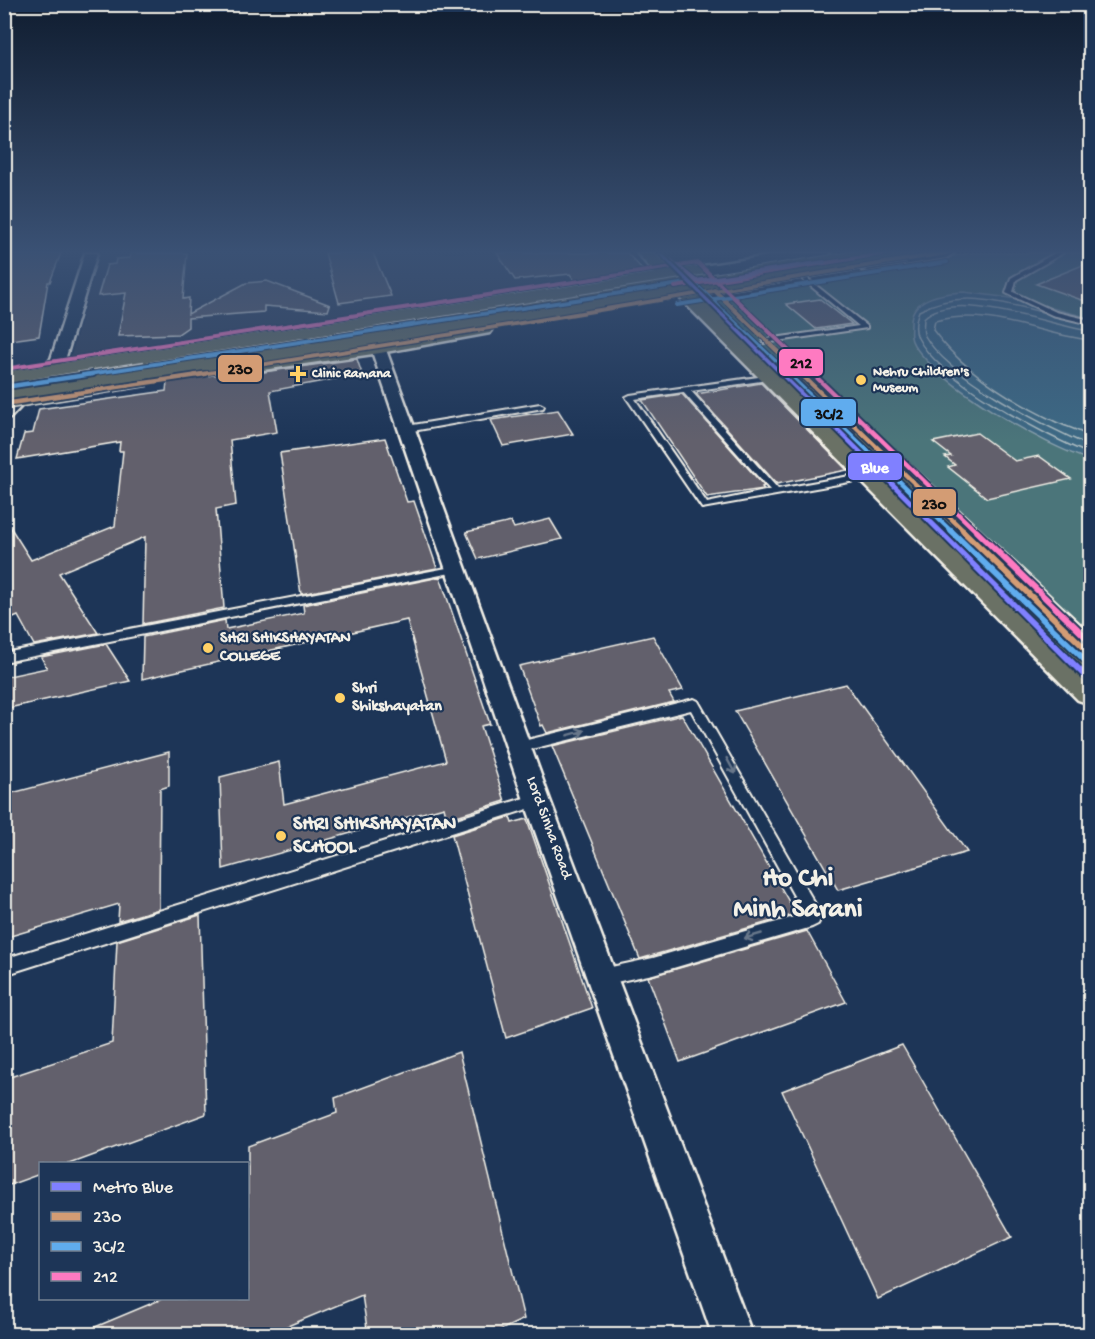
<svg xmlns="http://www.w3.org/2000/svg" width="1095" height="1339" viewBox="0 0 1095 1339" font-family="'Gochi Hand',sans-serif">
<rect width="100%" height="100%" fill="#1d3557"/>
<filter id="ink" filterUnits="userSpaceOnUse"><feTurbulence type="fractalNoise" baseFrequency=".0167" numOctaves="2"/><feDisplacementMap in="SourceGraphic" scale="12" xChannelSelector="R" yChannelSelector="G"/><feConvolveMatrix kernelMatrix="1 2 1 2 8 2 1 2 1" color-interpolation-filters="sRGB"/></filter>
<g filter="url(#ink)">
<!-- built -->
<polygon fill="#32425d" points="100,253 657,253 673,271 68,365"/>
<!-- green -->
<polygon fill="#4c757a" stroke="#a0b3b1" stroke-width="1.5" points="971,253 1090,253 1090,671 975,560 713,300"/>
<!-- water -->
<path fill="#3e6984" stroke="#879fac" stroke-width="1.5" d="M 964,292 L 1018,299 L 1090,318 L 1090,460 C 1044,446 941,386 914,345 C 909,337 911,331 911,322 C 911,297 943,293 964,292 Z"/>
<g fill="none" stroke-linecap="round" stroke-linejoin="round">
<!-- shore -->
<g stroke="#abbbc0" stroke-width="1.5">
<path d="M 1045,313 C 1003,302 959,289 919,311 C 916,319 914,330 918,338 C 938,379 1047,437 1090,454"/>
<path d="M 1090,331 C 1052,326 954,288 924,318 C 924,324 922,331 925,336 C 947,376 1048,428 1090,446"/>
<path d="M 1090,340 C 1035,334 991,307 935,321 L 933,330 C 962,370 1012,401 1056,422 C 1067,427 1079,430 1090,437"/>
</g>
</g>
<!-- building -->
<g fill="#62616c" stroke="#f4f1e8" stroke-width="1.5">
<polygon points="28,253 61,253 50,282 48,282 39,336 4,341 4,255"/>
<polygon points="131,253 187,253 183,299 189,298 188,314 246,283 267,281 330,305 328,311 264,306 264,312 188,318 188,327 178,334 118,336 126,293 98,296 107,265 115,264 116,259 130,258"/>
<polygon points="325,253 373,253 391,296 339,303"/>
<polygon points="497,253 627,253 645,272 576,282 570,274 515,280"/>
<polygon points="1090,262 1090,303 1036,284"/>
<polygon points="820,299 852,324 816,329 786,304"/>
<polygon points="357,359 362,374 270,391 277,432 230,440 236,505 216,509 224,608 143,624 145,537 59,573 98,633 34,645 18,616 4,622 4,517 31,560 115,526 123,451 119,451 120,442 17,459 24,434 33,433 39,409 166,391 167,382 240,371 249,374"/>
<polygon points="761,383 847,470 777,484 696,394"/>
<polygon points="682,394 764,486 762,487 764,489 707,497 642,400"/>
<polygon points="558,410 573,434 503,446 491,420"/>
<polygon points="977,433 1015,461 1039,456 1071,479 987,498 948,467 955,465 945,457 951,456 933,442"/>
<polygon points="385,438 407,502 414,501 437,568 301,594 280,453"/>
<polygon points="550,519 562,539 478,559 466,532 511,522 514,528"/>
<polygon points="440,577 490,724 481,726 505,801 447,819 444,807 223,869 220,777 279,762 284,804 446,761 407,620 142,679 143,637 225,620 226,629 304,613 303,605"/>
<polygon points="653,636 683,690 669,693 674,702 547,733 543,725 541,726 519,666"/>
<polygon points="106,644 130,681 4,709 4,677 47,668 41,657"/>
<polygon points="846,684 967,852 838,890 735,711"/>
<polygon points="682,715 796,914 640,959 552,746"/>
<polygon points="169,752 169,786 160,789 159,909 118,921 119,904 4,938 4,795"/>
<polygon points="510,817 512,823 527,819 592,1008 506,1038 452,835"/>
<polygon points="200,915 206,1114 70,1164 40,1164 40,1174 4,1187 4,1079 112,1043 117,941"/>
<polygon points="807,931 846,1002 680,1062 648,977"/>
<polygon points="902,1045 1012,1237 878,1299 782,1091"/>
<polygon points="459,1052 524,1319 490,1335 368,1335 362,1295 266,1335 76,1335 162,1299 248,1299 248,1146 337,1113 335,1098"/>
</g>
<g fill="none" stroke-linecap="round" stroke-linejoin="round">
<defs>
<g id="service">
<polygon points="1055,253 1063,253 1016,280 1013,292 1056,312 1090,320 1090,324 1052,315 1006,293 1011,278"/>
<polygon points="803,275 867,326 867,328 764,343 763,341 767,339 859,326 801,278 800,277"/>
<path d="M 772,375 L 776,377 L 775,379 L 691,391 L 778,489 L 872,472 L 877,475 L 872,478 L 702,508 L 626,397 L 630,395 ZM 683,392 L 770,490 L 707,503 L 635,399 Z"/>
<polygon points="540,404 544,406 543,408 407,432 403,429 407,426"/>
<polygon points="457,566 461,567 462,569 461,571 4,662 4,653"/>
<polygon points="694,699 698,701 822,916 818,924 812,927 653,974 602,985 596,983 594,977 596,971 602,969 653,958 804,914 691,710 519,752 514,751 512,747 514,743 519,742"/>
<polygon points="537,794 542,796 544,800 542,804 537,806 4,975 4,959"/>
</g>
<g id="minor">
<polygon points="85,253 97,253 65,360 10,418 4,420 4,406 51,359"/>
<polygon points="370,321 377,325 550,800 752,1334 712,1334 524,800 363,325"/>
</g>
<g id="secondary">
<polygon points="789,253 831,253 823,258 696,277 690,276 687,272 690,268 696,267"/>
<polygon points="916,253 954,253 946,258 868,271 862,270 860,266 862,262"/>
</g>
<g id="primary">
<polygon points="637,253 654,253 672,270 696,267 702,268 705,272 702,276 682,279 1017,600 793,377 789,373 793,369 800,367 807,369 1090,634 1090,665 1082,662 1090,671 1090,704 1078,700 664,282 4,384 4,372 655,273"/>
<polygon points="483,323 490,325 493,329 490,333 380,353 249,372 242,370 239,366 242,362 249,360"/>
</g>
</defs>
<!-- service casing -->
<use href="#service" stroke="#f4f1e8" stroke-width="4"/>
<!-- minor casing -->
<use href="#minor" stroke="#f4f1e8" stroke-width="5"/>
<!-- secondary casing -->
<use href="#secondary" stroke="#f4f1e8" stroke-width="5"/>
<!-- primary casing -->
<use href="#primary" stroke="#f4f1e8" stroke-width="5"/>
<!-- service -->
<use href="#service" fill="#1d3557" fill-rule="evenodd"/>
<!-- minor -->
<use href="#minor" fill="#1d3557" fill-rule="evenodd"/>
<!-- secondary -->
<use href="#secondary" fill="#1d3557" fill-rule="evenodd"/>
<!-- primary -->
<use href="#primary" fill="#6b7165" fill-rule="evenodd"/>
<defs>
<polyline id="motorway-bridge-far1" points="137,375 905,253"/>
<polyline id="motorway-bridge" points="4,397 146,374"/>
</defs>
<!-- motorway-bridge-far1 casing -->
<use href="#motorway-bridge-far1" stroke="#f4f1e8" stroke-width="21" stroke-linecap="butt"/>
<!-- motorway-bridge casing -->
<use href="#motorway-bridge" stroke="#f4f1e8" stroke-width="27" stroke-linecap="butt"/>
<!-- motorway-bridge-far1 -->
<use href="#motorway-bridge-far1" stroke="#6b7165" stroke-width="19"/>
<!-- motorway-bridge -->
<use href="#motorway-bridge" stroke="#6b7165" stroke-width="24"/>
<defs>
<g id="bus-1-far2">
<polyline points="714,290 802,375"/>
<path d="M 195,375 C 446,337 696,293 946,253"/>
</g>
<g id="bus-1-far1">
<polyline points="801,374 965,532"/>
<polyline points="4,404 205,374"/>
</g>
<polyline id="bus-1" points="963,531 1090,653"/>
<g id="bus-2-far2">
<polyline points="677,305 947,262"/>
<polyline points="83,375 693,282 790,375"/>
</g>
<g id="bus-2-far1">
<polyline points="788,374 952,532"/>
<polyline points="5,387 93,374"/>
</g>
<polyline id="bus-2" points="951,531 1084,659"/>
<g id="bus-3-far2">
<polyline points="675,287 888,253"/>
<polyline points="4,369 698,263 814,375"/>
</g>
<polyline id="bus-3-far1" points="813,374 977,532"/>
<polyline id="bus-3" points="976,531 1090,641"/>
<polyline id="bus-4" points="670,260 696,281 824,262"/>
</defs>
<!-- bus-1-far2 casing -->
<use href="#bus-1-far2" stroke="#1d3557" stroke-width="6"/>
<!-- bus-1-far1 casing -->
<use href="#bus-1-far1" stroke="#1d3557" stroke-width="8"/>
<!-- bus-1 casing -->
<use href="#bus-1" stroke="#1d3557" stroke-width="10"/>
<!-- bus-2-far2 casing -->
<use href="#bus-2-far2" stroke="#1d3557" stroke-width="6"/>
<!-- bus-2-far1 casing -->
<use href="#bus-2-far1" stroke="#1d3557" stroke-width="8"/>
<!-- bus-2 casing -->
<use href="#bus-2" stroke="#1d3557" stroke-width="10"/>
<!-- bus-3-far2 casing -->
<use href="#bus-3-far2" stroke="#1d3557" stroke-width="6"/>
<!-- bus-3-far1 casing -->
<use href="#bus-3-far1" stroke="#1d3557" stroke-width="8"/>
<!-- bus-3 casing -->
<use href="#bus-3" stroke="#1d3557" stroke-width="10"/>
<!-- bus-4 casing -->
<use href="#bus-4" stroke="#1d3557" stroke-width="6"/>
<!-- bus-1-far2 -->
<use href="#bus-1-far2" stroke="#d39c74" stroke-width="4"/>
<!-- bus-1-far1 -->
<use href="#bus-1-far1" stroke="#d39c74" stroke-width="4.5"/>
<!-- bus-1 -->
<use href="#bus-1" stroke="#d39c74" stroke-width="6"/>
<!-- bus-2-far2 -->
<use href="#bus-2-far2" stroke="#60acee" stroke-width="4"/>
<!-- bus-2-far1 -->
<use href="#bus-2-far1" stroke="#60acee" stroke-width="4.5"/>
<!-- bus-2 -->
<use href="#bus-2" stroke="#60acee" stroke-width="6"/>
<!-- bus-3-far2 -->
<use href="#bus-3-far2" stroke="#fe7ac1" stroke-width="4"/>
<!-- bus-3-far1 -->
<use href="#bus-3-far1" stroke="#fe7ac1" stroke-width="4.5"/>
<!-- bus-3 -->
<use href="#bus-3" stroke="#fe7ac1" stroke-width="6"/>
<!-- bus-4 -->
<use href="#bus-4" stroke="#ce8fe9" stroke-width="4"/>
<defs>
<polygon id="metro-1" points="658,253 662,253 1090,676 1090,683 1087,682"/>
</defs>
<!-- metro-1 casing -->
<use href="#metro-1" stroke="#1d3557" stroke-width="4"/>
<!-- metro-1 -->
<use href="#metro-1" fill="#8080ff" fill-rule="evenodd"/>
</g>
<!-- one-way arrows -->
<defs><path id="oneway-shaft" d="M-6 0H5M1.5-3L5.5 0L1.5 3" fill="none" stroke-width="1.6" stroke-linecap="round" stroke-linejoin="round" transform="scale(1.5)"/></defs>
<g stroke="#68778a">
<use href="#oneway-shaft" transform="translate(576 733) rotate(-15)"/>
<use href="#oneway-shaft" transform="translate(731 766) rotate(61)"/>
<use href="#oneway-shaft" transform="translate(753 936) rotate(164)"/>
</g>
</g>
<!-- sky -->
<linearGradient id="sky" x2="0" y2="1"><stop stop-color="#101d30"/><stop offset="0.57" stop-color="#3a5174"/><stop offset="1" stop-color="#3a5174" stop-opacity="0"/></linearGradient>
<rect width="1095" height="441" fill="url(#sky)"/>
<!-- markers -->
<g fill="#ffd166" stroke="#1d3557" stroke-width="2">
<path d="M295 365h6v6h6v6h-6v6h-6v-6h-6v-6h6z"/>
<circle cx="861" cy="380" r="6"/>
<circle cx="208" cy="648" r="6"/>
<circle cx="340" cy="698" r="6"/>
<circle cx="281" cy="836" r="6"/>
</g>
<g text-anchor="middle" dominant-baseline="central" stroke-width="4.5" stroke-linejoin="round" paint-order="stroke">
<!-- far-poi labels -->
<g font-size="14" font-weight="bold" fill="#f4f1e8" stroke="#1d3557" text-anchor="start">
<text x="873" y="372">Nehru Children's<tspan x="873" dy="16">Museum</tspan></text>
<text x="312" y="374">Clinic Ramana</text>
</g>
<!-- poi labels -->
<g font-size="16" font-weight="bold" fill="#f4f1e8" stroke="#1d3557" text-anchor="start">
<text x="220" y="639">SHRI SHIKSHAYATAN<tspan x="220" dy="18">COLLEGE</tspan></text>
<text x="352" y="689">Shri<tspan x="352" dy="18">Shikshayatan</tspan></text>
</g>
<!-- street labels -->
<g font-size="16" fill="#f4f1e8" stroke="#1d3557">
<text transform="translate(548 828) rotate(70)">Lord Sinha Road</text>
</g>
<!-- near-poi labels -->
<g font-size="20" font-weight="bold" fill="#f4f1e8" stroke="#1d3557" text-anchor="start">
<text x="293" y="825">SHRI SHIKSHAYATAN<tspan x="293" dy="23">SCHOOL</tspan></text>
</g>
<!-- near-district labels -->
<g font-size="27" font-weight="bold" fill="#f4f1e8" stroke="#1d3557">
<text x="798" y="880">Ho Chi<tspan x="798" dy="31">Minh Sarani</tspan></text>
</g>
</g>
<g stroke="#1d3557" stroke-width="2">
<rect x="778" y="348" width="46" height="29" rx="6" fill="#fe7ac1"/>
<rect x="217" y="354" width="46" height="29" rx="6" fill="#d39c74"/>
<rect x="800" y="398" width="57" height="29" rx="6" fill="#60acee"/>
<rect x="847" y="452" width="56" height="29" rx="6" fill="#8080ff"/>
<rect x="912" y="488" width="45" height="29" rx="6" fill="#d39c74"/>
</g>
<g font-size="16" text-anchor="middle" font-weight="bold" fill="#fff">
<text x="875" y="472">Blue</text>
</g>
<g font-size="16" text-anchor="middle" font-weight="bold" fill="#111">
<text x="801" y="368">212</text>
<text x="240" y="374">230</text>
<text x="829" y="419">3C/2</text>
<text x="934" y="509">230</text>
</g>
<!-- margin -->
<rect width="1095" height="1339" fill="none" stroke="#1d3557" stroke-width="24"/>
<rect x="12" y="12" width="1071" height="1315" fill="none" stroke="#f4f1e8" stroke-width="2" filter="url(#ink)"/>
<!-- legend -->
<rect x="39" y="1162" width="210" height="138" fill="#1d3557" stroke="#738091" stroke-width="1.5"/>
<rect x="51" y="1182" width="30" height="9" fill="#8080ff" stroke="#738091" stroke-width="1.5"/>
<text x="93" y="1192" font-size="18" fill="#f4f1e8">Metro Blue</text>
<rect x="51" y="1212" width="30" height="9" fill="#d39c74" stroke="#738091" stroke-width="1.5"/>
<text x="93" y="1222" font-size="18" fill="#f4f1e8">230</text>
<rect x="51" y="1242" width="30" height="9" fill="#60acee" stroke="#738091" stroke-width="1.5"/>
<text x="93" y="1252" font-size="18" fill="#f4f1e8">3C/2</text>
<rect x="51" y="1272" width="30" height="9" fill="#fe7ac1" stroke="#738091" stroke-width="1.5"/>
<text x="93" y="1282" font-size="18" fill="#f4f1e8">212</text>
</svg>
